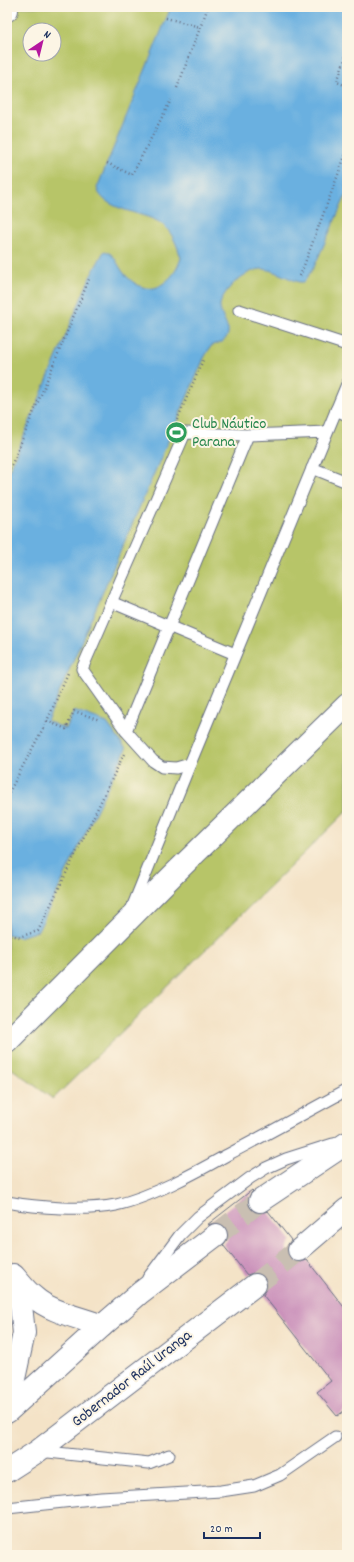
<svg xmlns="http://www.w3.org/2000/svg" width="354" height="1562" viewBox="0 0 354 1562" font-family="Dekko,sans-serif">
<rect width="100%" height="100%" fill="#fcf5e5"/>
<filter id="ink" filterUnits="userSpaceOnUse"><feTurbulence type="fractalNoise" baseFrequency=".025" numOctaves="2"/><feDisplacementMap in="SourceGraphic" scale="8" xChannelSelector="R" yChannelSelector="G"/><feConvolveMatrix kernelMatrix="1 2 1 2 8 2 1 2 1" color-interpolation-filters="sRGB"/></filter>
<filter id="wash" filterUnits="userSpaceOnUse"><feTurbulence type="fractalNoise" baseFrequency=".012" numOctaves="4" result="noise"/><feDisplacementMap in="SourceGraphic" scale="16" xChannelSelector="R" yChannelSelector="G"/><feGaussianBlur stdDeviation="0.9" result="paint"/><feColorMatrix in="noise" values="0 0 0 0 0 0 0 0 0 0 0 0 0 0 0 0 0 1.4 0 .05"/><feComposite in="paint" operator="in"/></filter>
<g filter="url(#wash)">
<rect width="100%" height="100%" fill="#f4e3c7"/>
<!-- green -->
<path fill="#b7c568" stroke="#697a63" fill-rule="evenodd" d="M 7,7 L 347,7 L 347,811 L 53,1099 L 15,1071 L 7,1066 ZM 30,30 L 54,30 L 54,54 L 30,54 Z"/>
<!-- water -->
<path fill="#6ab0e0" stroke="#42709f" d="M 171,7 L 347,7 L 347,193 L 314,267 L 304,282 L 299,282 C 287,278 276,271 264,269 C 247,268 223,289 220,305 C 219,315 230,327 228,334 C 226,342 218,343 211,346 L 204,358 L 47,721 L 66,729 L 74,711 L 107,723 L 126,749 L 38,931 L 19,937 L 7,934 L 7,476 L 90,277 L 103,253 L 105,251 C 115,254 117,264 123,272 C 131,283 148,294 161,285 C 172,278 177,270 181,258 C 177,245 172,230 159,222 C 143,212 102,210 97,188 Z"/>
<g id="blocks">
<!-- building -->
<polygon fill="#cb92bb" points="252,1190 253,1191 249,1196 248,1201 250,1208 254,1212 260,1213 268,1211 291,1240 287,1246 287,1253 289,1258 295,1262 301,1262 307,1260 347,1311 347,1409 337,1416 317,1392 331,1381 263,1295 267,1289 267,1283 265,1278 259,1273 253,1273 247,1275 223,1245 227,1240 228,1234 226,1227 220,1223 215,1223 207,1225"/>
</g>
</g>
<g filter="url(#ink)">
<use href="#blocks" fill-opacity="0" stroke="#676e83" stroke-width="1"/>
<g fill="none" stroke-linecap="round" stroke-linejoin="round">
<!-- highway-tunnel -->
<g stroke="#c9bfb2" stroke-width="22" stroke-dasharray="22 11" stroke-linecap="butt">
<polyline points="216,1235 260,1201"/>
<polyline points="255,1285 299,1250"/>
</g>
<defs>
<g id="lane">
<polyline points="239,310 347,345"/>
<polyline points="336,410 347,415"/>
<polyline points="327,432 248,435 185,433 82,669 126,731 153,761 162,767 176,768 190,764 347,384"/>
<polyline points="312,468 347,482"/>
<polyline points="111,602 235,654"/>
<polyline points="126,731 248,435"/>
<polyline points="132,908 190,764"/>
<path d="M 7,1202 C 38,1208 85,1211 116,1205 C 151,1197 195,1173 227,1155 C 267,1134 307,1112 347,1090"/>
<polyline points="148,1278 180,1235 198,1217 250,1178 266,1168 286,1159 333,1144"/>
<polyline points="39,1451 149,1463 169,1455"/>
<polyline points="7,1508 101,1498 221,1491 254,1486 280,1475 335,1437"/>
</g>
<g id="street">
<polyline points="7,10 7,9"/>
<polyline points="7,1042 173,875 347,705"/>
<path d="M 15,1277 C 21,1284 27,1292 34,1297 C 50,1312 82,1318 102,1326"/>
<polyline points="12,1407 14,1379 24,1333 20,1296 13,1275"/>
</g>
<g id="highway">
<polyline points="260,1201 347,1143"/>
<polyline points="299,1250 347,1209"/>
<polyline points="7,1412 102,1326 140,1293 216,1235"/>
<polyline points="7,1471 38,1451 255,1285"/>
</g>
</defs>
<!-- lane casing -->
<use href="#lane" stroke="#676e83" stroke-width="13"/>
<!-- street casing -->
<use href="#street" stroke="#676e83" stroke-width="24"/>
<!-- highway casing -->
<use href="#highway" stroke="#676e83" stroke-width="24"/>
<!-- path -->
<g stroke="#676e83" stroke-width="2.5" stroke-dasharray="1 3" stroke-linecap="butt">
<polyline points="166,18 200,27"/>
<polyline points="347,53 337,82 347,86"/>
<polyline points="177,88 208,7"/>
<polyline points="107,163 132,175 171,100"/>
<polyline points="300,276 347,151"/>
<polyline points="177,420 204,358"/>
<polyline points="7,476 90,277"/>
<polyline points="47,721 66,729 74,711 100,720"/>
<polyline points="7,796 47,721 68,673"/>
<polyline points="7,934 19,937 38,931 125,752"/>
</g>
<!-- lane -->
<use href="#lane" stroke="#fff" stroke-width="11"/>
<!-- street -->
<use href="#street" stroke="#fff" stroke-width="22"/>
<!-- highway -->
<use href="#highway" stroke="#fff" stroke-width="22"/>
</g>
</g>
<!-- icons -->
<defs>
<symbol id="stadium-disc" viewBox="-11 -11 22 22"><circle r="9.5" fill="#2e9e5b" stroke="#fcf5e5"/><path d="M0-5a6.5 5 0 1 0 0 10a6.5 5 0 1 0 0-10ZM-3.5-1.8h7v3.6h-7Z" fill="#fff"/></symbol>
</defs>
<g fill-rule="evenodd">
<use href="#stadium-disc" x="164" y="420" width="25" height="25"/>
</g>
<g text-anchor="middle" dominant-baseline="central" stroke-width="4" stroke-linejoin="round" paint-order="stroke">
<!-- leisure labels -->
<g font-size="16" fill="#27864d" stroke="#fcf5e5" text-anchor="start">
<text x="192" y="424">Club Náutico<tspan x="192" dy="18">Parana</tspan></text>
</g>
<!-- street labels -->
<g font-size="16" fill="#1b2f5e" stroke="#fcf5e5">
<text transform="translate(132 1379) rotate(-38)">Gobernador Raúl Uranga</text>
</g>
</g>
<!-- margin -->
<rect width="354" height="1562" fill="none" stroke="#fcf5e5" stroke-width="24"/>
<!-- north arrow -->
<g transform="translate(42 42) rotate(35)"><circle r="19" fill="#fcf5e5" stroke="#a2a6af"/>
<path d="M0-3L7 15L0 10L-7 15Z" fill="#b5179e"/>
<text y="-6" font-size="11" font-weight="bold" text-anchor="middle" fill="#1b2f5e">N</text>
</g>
<!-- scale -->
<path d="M204 1532v6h56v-6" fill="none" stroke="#1b2f5e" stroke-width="2"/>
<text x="210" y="1532" font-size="12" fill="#1b2f5e" stroke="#fcf5e5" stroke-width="3" paint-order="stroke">20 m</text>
</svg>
